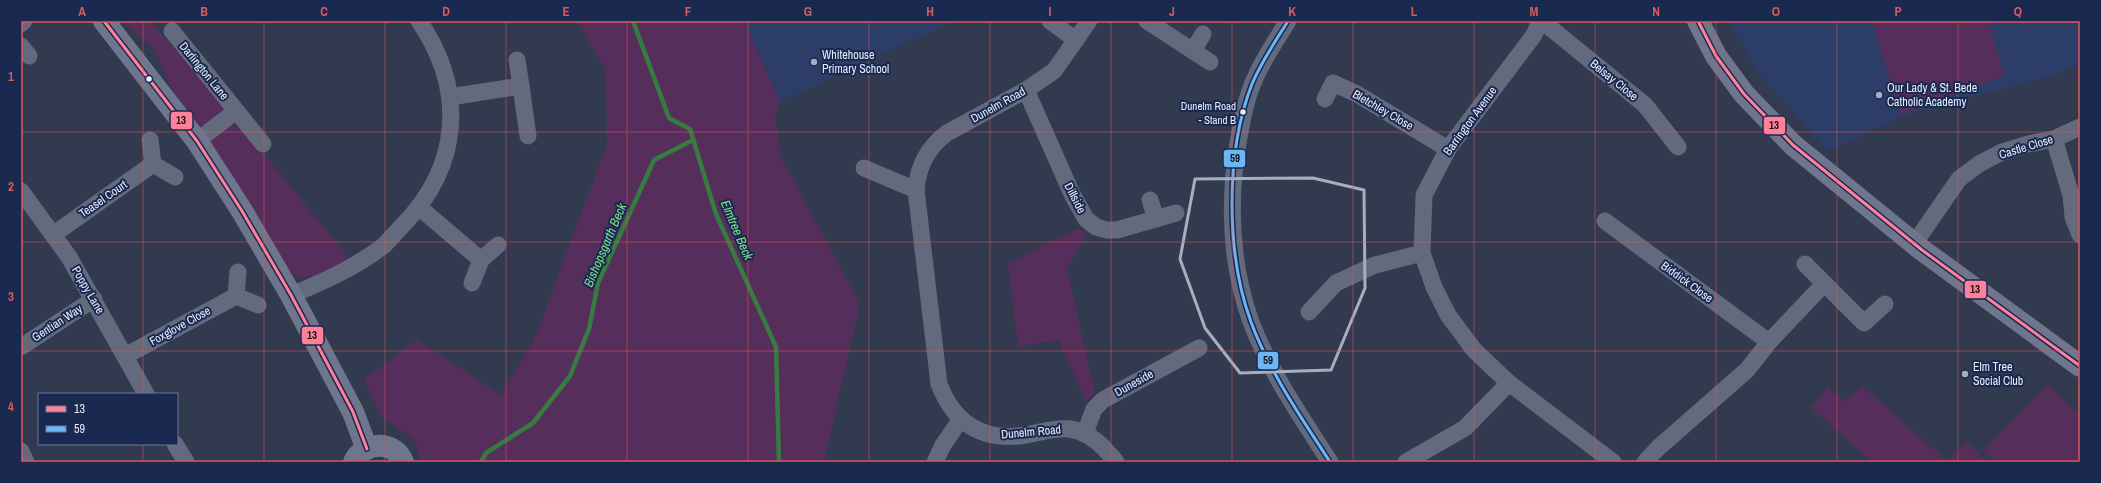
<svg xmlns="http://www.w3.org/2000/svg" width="2101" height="483" viewBox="0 0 2101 483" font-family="'Archivo Narrow',sans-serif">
<rect width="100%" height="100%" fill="#313a4f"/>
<!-- built -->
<g fill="#2c3d68">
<polygon points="744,21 954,21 780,102"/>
<polygon points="1729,21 2080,21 2080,64 2048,77 1911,113 1828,151 1758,73"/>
</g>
<!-- green -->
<g fill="#562e5b">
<polygon points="121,21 150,21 225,106 225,113 209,125 196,125 172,89 154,49"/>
<polygon points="577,21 744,21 780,102 775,116 781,157 860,304 824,462 420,462 416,442 380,415 364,379 417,340 500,395 534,340 607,144 606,70"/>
<polygon points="1872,21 1988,21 2005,75 1901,115"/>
<path d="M 241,125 L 255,143 L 350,259 C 329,269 305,289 287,269 L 211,149 L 212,139 L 230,126 Z"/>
<polygon points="1078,228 1086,234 1067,269 1095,393 1086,401 1058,340 1018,347 1008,264"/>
<polygon points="2048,384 2080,416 2080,462 1995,462 1983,451"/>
<polygon points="1862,386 1947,461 1967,442 1987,462 1872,462 1811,408 1828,387 1840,398 1842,403"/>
</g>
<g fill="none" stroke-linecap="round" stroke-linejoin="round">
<!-- stream -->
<g stroke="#367c41" stroke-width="4.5">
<polyline points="633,21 669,118 690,129 716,214 776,347 779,462"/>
<polyline points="481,462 486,453 533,423 570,376 589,329 598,283 654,160 693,140"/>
</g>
<!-- street -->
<g stroke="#636a7d" stroke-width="17">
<polyline points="1050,21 1076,40"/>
<path d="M 1089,21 L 1054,71 L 1026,90 L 947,133 C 927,148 918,166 916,190 L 939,384 C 953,420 978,440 1019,436 C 1036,434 1053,427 1070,429 C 1083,431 1095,439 1104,448 C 1108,453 1113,457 1116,462"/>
<polyline points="1147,21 1210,62"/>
<path d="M 1288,21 C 1277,39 1265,56 1256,76 C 1246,97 1242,120 1238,143 C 1228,204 1230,263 1251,322 C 1270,372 1301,417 1330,462"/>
<polyline points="1540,21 1534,35 1448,149 1424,195 1422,253 1434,287 1448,315 1474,350 1509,383 1613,462"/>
<polyline points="1542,21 1645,105 1678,147"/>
<polyline points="21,24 24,21"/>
<polyline points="172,31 263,144"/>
<polyline points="21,46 29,56"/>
<polyline points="1193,51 1203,34"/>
<polyline points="517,60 521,86"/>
<polyline points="1026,90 1072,194 1086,219 1096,227 1107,230 1117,230 1176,213"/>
<polyline points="450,97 521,86 528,136"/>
<polyline points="1325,99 1333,83 1357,94 1448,149"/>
<polyline points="2054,139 2071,195 2073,217 2080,235"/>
<polyline points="150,140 153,164 175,177"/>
<polyline points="197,141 236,111"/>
<polyline points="864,168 916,190"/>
<polyline points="21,191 69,257 146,394"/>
<polyline points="1150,200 1156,219"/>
<polyline points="420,208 481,260 472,283"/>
<polyline points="1605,221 1769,342"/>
<polyline points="54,234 153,164"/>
<polyline points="1914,244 1959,179 1979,164 2002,152 2028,144 2054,139 2080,127"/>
<polyline points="481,260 498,245"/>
<polyline points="1805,264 1864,323 1885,304"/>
<path d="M 291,295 C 323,282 354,268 382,247 C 389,241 396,232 403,225 C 461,165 466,90 419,21"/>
<polyline points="236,296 238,272"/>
<polyline points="1309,312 1336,283 1375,265 1422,253"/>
<polyline points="21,347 94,299"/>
<polyline points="125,356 236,296 258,305"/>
<polyline points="1085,433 1094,409 1103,400 1199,348"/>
<polyline points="175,444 186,462"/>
<polyline points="21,451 26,462"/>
<polyline points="935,462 943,445 961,419"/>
<polyline points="1406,462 1465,428 1509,383"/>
<polyline points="1645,462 1658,448 1747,370 1769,342 1824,284"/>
</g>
<!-- secondary -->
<g stroke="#6d768c" stroke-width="22">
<polyline points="104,21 197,141 242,211 291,295 353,412 367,449"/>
<polyline points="1698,21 1716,56 1744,94 1793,145 1922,250 2080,366"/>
<path d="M 354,462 C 363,441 395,440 403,462"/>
</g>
<defs>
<g id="bus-1">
<polyline points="104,21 197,141 242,211 291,295 353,412 367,449"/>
<polyline points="1698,21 1716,56 1744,94 1793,145 1922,250 2080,366"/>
</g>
<path id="bus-2" d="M 1288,21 C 1275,42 1261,62 1252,84 C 1225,153 1226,254 1251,322 C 1270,373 1301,417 1330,462"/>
</defs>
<!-- bus-1 casing -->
<use href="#bus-1" stroke="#1a2950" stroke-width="6"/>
<!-- bus-2 casing -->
<use href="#bus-2" stroke="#1a2950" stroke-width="6"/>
<!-- bus-1 -->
<use href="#bus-1" stroke="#ff8098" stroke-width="3"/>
<!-- bus-2 -->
<use href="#bus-2" stroke="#6db6f5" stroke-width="3"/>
</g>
<!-- marked area -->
<path fill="none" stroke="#a7aebf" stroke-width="3" stroke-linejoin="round" d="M 1313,178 L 1364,190 L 1365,288 L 1331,370 L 1240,373 L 1205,328 L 1180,259 L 1195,179 Z"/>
<!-- grid -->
<path fill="none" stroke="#da595d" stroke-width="1" stroke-opacity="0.55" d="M 143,21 L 143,394M 264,21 L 264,462M 385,21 L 385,462M 506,21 L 506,462M 627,21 L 627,462M 748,21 L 748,462M 869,21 L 869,462M 990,21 L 990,462M 1111,21 L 1111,462M 1232,21 L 1232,462M 1353,21 L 1353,462M 1474,21 L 1474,462M 1595,21 L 1595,462M 1716,21 L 1716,462M 1837,21 L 1837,462M 1958,21 L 1958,462M 21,132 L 2080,132M 21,242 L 2080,242M 21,351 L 2080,351M 143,444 L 143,462"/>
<!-- markers -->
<g fill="#a7aebf" stroke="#1a2950" stroke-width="1.5">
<circle cx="814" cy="62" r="4"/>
<circle cx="1879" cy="95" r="4"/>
<circle cx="1965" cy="374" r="4"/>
</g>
<g fill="#e6edfc" stroke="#1a2950" stroke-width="1.5">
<circle cx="149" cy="79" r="3.5"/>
<circle cx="1243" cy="112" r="3.5"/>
</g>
<g text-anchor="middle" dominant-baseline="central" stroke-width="4" stroke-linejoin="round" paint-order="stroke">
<!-- bus labels -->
<g font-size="11" fill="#e6edfc" stroke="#1a2950" text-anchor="end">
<text x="1236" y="106">Dunelm Road<tspan x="1236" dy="14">- Stand B</tspan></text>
</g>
<!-- poi labels -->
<g font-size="12" fill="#e6edfc" stroke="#1a2950" text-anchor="start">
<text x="822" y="55">Whitehouse<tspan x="822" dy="14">Primary School</tspan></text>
<text x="1887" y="88">Our Lady &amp; St. Bede<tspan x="1887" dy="14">Catholic Academy</tspan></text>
<text x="1973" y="367">Elm Tree<tspan x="1973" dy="14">Social Club</tspan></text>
</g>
<!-- street labels -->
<g font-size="12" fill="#e6edfc" stroke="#1a2950">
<text transform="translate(204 71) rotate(51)">Darlington Lane</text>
<text transform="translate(1614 80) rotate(39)">Belsay Close</text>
<text transform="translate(998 105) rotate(-29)">Dunelm Road</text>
<text transform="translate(1383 110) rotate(30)">Bletchley Close</text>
<text transform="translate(1470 121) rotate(-54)">Barrington Avenue</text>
<text transform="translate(2026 147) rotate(-17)">Castle Close</text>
<text transform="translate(1075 198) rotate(63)">Dillside</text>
<text transform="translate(103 199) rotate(-35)">Teasel Court</text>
<text transform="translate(1687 282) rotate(36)">Biddick Close</text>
<text transform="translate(88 290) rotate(60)">Poppy Lane</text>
<text transform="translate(57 323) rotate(-33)">Gentian Way</text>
<text transform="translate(180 326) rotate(-29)">Foxglove Close</text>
<text transform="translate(1134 383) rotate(-29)">Duneside</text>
<text transform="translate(1031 432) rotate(-5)">Dunelm Road</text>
</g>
<!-- water labels -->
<g font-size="13" font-style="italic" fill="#7ee189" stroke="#1a2950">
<text transform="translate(737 230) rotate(67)">Elmtree Beck</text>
<text transform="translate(605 245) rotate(-67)">Bishopsgarth Beck</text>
</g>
</g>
<g stroke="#1a2950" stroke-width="1.5">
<rect x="170" y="111" width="23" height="19" rx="4" fill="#ff8098"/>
<rect x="1763" y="116" width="23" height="19" rx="4" fill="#ff8098"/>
<rect x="1223" y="149" width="23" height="19" rx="4" fill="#6db6f5"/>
<rect x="1964" y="280" width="23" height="19" rx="4" fill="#ff8098"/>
<rect x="301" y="326" width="23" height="19" rx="4" fill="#ff8098"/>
<rect x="1257" y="351" width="22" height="19" rx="4" fill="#6db6f5"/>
</g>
<g font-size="11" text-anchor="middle" font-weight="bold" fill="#111">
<text x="181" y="124">13</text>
<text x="1774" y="129">13</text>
<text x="1235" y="162">59</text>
<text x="1975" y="293">13</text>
<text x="312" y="339">13</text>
<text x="1268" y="364">59</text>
</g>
<!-- border -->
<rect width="2101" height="483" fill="none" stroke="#1a2950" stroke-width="44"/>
<!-- legend -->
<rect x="38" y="393" width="140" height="52" fill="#1a2950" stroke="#6c7795"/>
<rect x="46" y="406" width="20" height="6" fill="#ff8098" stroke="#6c7795"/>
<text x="74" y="413" font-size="12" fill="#e6edfc">13</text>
<rect x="46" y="426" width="20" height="6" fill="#6db6f5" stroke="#6c7795"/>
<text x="74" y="433" font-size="12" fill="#e6edfc">59</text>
<rect x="22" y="22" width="2057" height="439" fill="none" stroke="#da595d" stroke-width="1.5"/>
<g font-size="13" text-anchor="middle" font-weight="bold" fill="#da595d">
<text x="82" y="16">A</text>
<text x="204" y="16">B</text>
<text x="324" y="16">C</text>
<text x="446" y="16">D</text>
<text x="566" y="16">E</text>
<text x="688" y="16">F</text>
<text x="808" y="16">G</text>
<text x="930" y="16">H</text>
<text x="1050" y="16">I</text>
<text x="1172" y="16">J</text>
<text x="1292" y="16">K</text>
<text x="1414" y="16">L</text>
<text x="1534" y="16">M</text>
<text x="1656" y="16">N</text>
<text x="1776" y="16">O</text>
<text x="1898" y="16">P</text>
<text x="2018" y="16">Q</text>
<text x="11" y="81">1</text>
<text x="11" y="191">2</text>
<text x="11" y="301">3</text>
<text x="11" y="411">4</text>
</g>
</svg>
